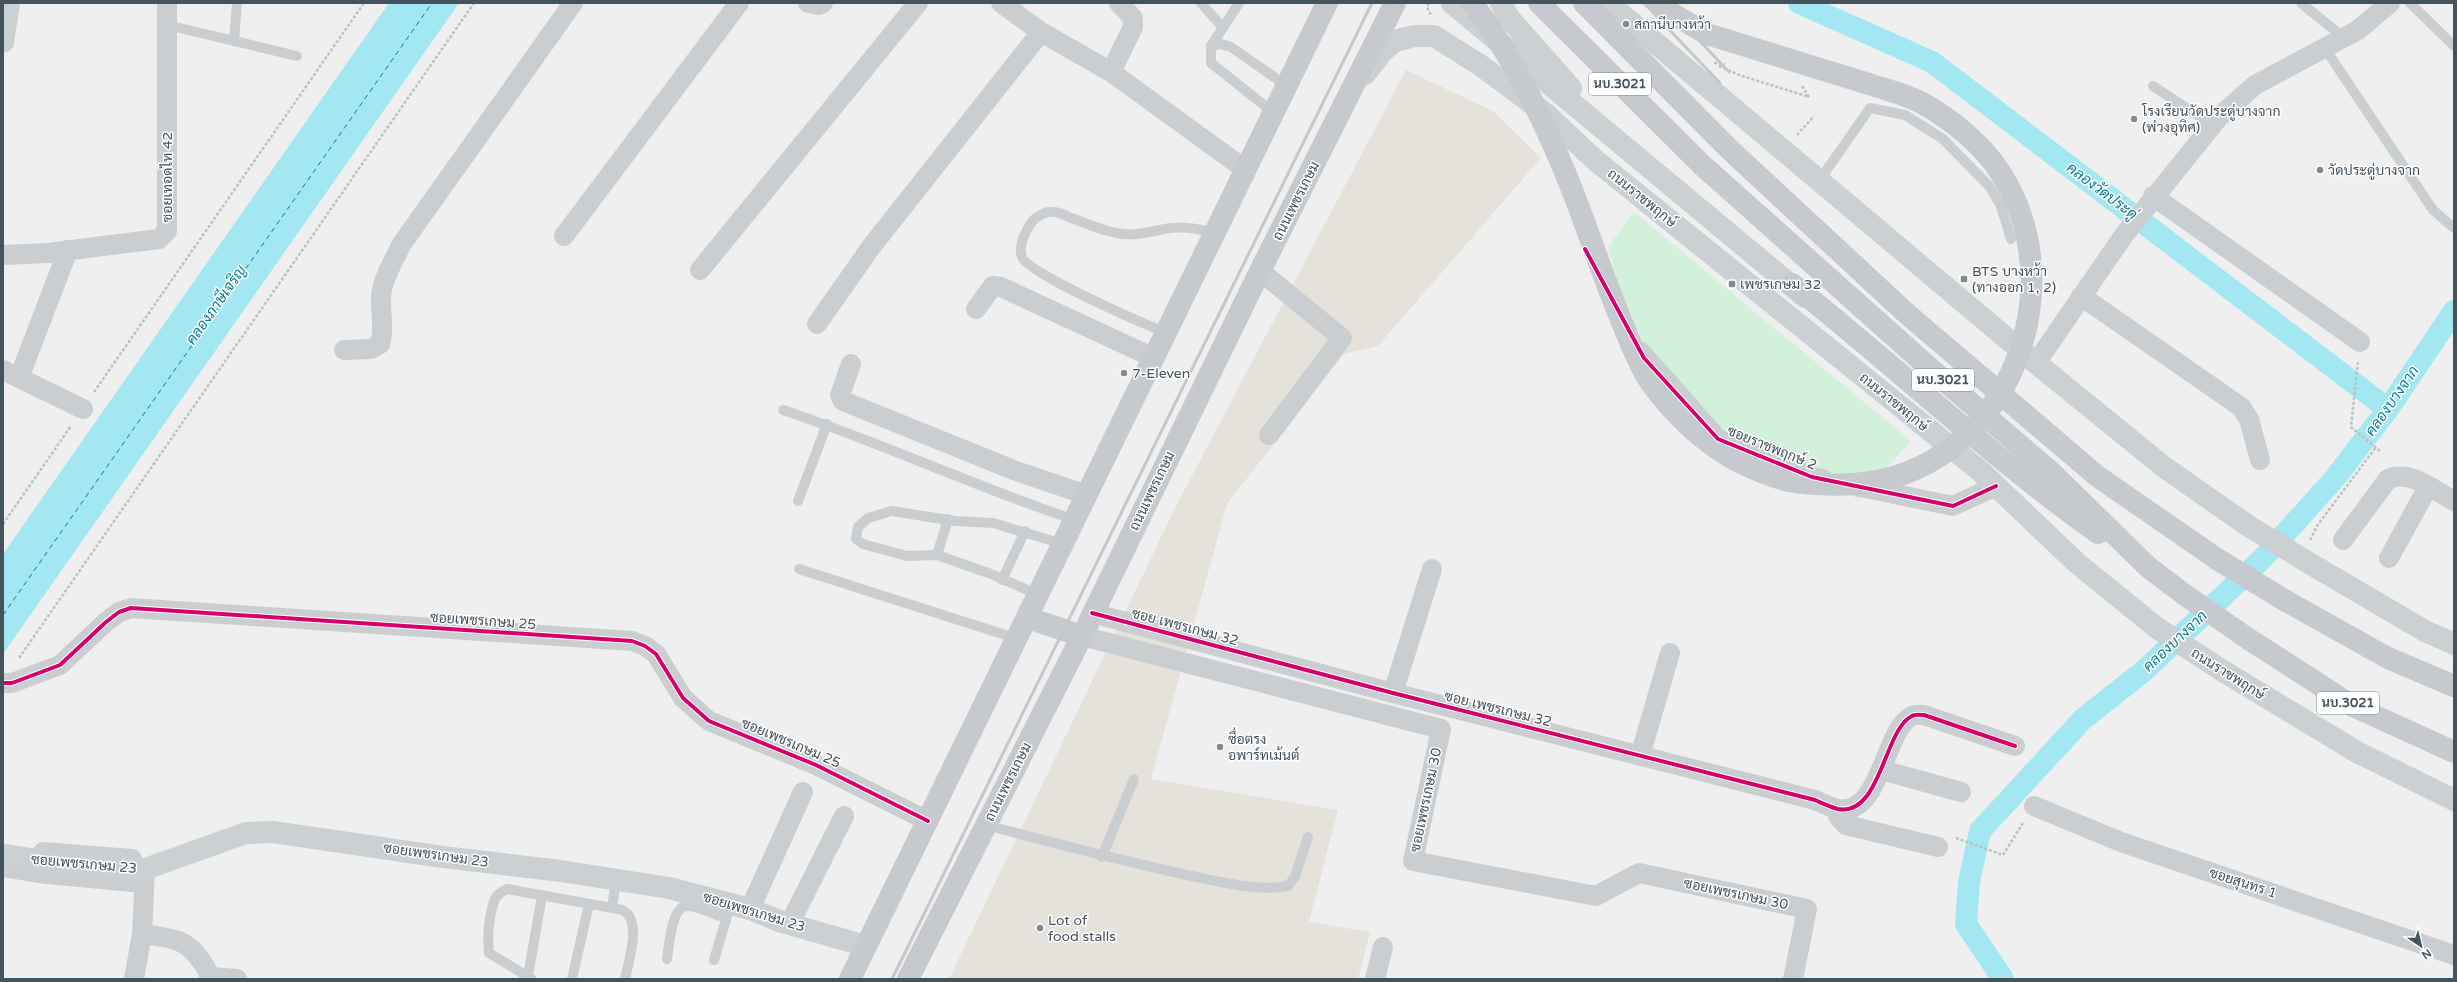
<svg xmlns="http://www.w3.org/2000/svg" width="2457" height="982" viewBox="0 0 2457 982" font-family="'Varela Round',Sarabun,sans-serif">
<rect width="100%" height="100%" fill="#f0efef"/>
<!-- commercial -->
<polygon fill="#e5e2dc" points="1406,70 1493,111 1541,158 1378,346 1344,354 1227,504 1151,779 1338,810 1309,922 1370,932 1358,979 949,979 1175,508"/>
<!-- green -->
<polygon fill="#d1f1db" points="1634,212 1911,441 1858,499 1729,435 1649,355 1620,290 1608,247"/>
<!-- water -->
<polygon fill="#a3e7f2" points="389,3 459,3 3,654 3,554"/>
<g fill="none" stroke-linecap="round" stroke-linejoin="round">
<!-- canal -->
<g stroke="#a3e7f2" stroke-width="22">
<polyline points="1799,3 1932,62 2388,409"/>
<polyline points="2003,979 1966,924 1969,882 1980,831 2083,719 2145,670 2264,557 2335,478 2388,409 2454,311"/>
</g>
<!-- ferry -->
<polyline stroke="#047f93" stroke-width="1" stroke-dasharray="5 4" stroke-linecap="butt" points="3,615 432,3"/>
<!-- path -->
<g stroke="#b7c5c0" stroke-width="2.5" stroke-dasharray="3 2" stroke-linecap="butt">
<polyline points="1429,3 1427,7 1431,15"/>
<polyline points="1714,63 1725,64"/>
<polyline points="1719,66 1739,75 1809,97"/>
<polyline points="1802,86 1809,97"/>
<polyline points="1797,135 1814,116"/>
<polyline points="2358,362 2351,427 2380,451"/>
<polyline points="94,392 364,3"/>
<polyline points="3,524 71,426"/>
<polyline points="2310,540 2317,526 2376,447"/>
<polyline points="19,658 474,3"/>
<polyline points="1956,838 2003,855 2023,823"/>
</g>
<!-- lane -->
<g stroke="#cbced0" stroke-width="10">
<polyline points="1201,3 1223,28"/>
<polyline points="1239,3 1211,46 1211,63 1274,113"/>
<polyline points="2301,3 2343,37"/>
<polyline points="2410,3 2454,46"/>
<polyline points="167,25 297,56"/>
<polyline points="234,41 237,3"/>
<polyline points="1211,46 1221,44 1231,47 1287,86"/>
<polyline points="2324,47 2433,210 2454,228"/>
<polyline points="2153,86 2212,125"/>
<polyline points="1819,181 1870,108 1905,115 1943,139 1990,187 2001,206 2011,239"/>
<path d="M 1165,332 C 1144,324 1027,273 1022,257 C 1018,245 1025,233 1031,223 C 1036,216 1046,211 1054,212 C 1060,212 1066,216 1071,218 C 1088,224 1105,232 1123,234 C 1140,236 1154,230 1171,228 C 1186,226 1200,229 1215,233"/>
<path d="M 783,410 C 882,443 976,487 1075,520"/>
<polyline points="798,501 827,424"/>
<polyline points="937,555 948,519"/>
<polyline points="799,569 1018,639"/>
<polyline points="1002,580 1025,531"/>
<polyline points="1039,595 991,574 937,555 907,556 863,544 856,539 858,527 868,518 892,511 955,521 993,523 1063,544"/>
<path d="M 986,825 C 1053,843 1119,860 1187,875 C 1218,881 1256,892 1288,886 L 1295,877 L 1308,837"/>
<polyline points="1102,857 1134,779"/>
<path d="M 616,880 L 612,908 C 616,909 621,909 624,911 C 642,922 628,963 625,979"/>
<path d="M 667,959 C 669,947 671,906 687,906 C 699,906 715,915 726,918"/>
<polyline points="714,960 728,913"/>
<polyline points="528,976 542,896"/>
<path d="M 532,979 L 489,953 C 487,937 489,915 495,899 C 497,894 503,891 507,889 L 612,908"/>
<polyline points="572,979 589,904"/>
</g>
<!-- street -->
<g stroke="#cbced0" stroke-width="20">
<polyline points="808,3 819,5 823,3"/>
<polyline points="1001,3 1041,32 1111,72 1246,170"/>
<polyline points="1111,72 1133,27 1133,18 1119,3"/>
<polyline points="2153,196 2360,342"/>
<polyline points="564,236 739,3"/>
<polyline points="3,255 48,253 159,239 167,231 167,3"/>
<polyline points="700,270 918,3"/>
<polyline points="1260,271 1342,338 1269,435"/>
<polyline points="2081,296 2241,407 2249,419 2260,460"/>
<polyline points="976,309 993,286 1001,287 1152,357"/>
<polyline points="817,324 871,247 1041,32"/>
<path d="M 344,350 L 371,349 L 380,344 C 385,329 380,312 381,297 C 382,279 394,261 401,245 L 573,3"/>
<polyline points="1640,351 1718,439 1812,477 1823,479"/>
<polyline points="2036,363 2124,235 2219,117 2255,85 2358,30 2390,3"/>
<polyline points="851,364 840,395 843,401 1016,471 1087,495"/>
<polyline points="3,370 83,409"/>
<polyline points="19,378 68,250"/>
<polyline points="1856,486 1953,506 1996,486"/>
<path d="M 2343,540 L 2388,479 C 2410,469 2435,491 2454,501"/>
<polyline points="2389,558 2428,487"/>
<path d="M 1092,613 L 1393,693 L 1815,800 C 1822,803 1830,807 1838,809 C 1881,817 1884,729 1912,716 C 1915,714 1921,715 1924,715 L 2015,746"/>
<polyline points="1082,636 1441,729 1413,861 1596,896 1639,873 1807,909 1793,979"/>
<polyline points="3,683 12,683 60,665 106,622 119,612 131,608 632,641 645,646 656,654 683,698 709,721 816,765 928,821"/>
<polyline points="1393,693 1432,569"/>
<polyline points="1640,756 1670,653"/>
<polyline points="1882,770 1961,792"/>
<polyline points="2034,806 2121,842 2454,955"/>
<polyline points="1838,809 1838,816 1846,825 1938,847"/>
<polyline points="43,852 132,859"/>
<polyline points="3,867 47,874 133,882"/>
<polyline points="750,909 803,792"/>
<polyline points="790,923 844,816"/>
<path d="M 142,934 C 169,938 186,937 202,962 C 205,967 210,973 210,979"/>
<polyline points="211,977 237,979"/>
<polyline points="134,979 142,934 145,869"/>
<polyline points="1375,979 1383,947"/>
</g>
<!-- secondary -->
<g stroke="#cbd0d3" stroke-width="22">
<polyline points="1452,3 1805,297"/>
<polyline points="1501,3 1509,18 1571,88"/>
<polyline points="1608,3 2036,363 2164,467 2247,525"/>
<polyline points="3,42 9,3"/>
<polyline points="1365,74 1383,51 1395,41 1414,36 1434,36 1480,65 1546,114 1595,160 1979,470 2078,564 2157,628"/>
<polyline points="2304,560 2425,631 2454,644"/>
<polyline points="2223,671 2357,752 2454,800"/>
<polyline points="3,855 84,867 145,869 246,833 273,832 443,857 561,871 669,888 750,909 782,922 866,946"/>
</g>
<!-- primary -->
<g stroke="#c6cace" stroke-width="22">
<polyline points="1539,3 1702,165 1933,371 2051,472 2148,567 2185,595"/>
<polyline points="1584,3 1729,149 1906,313 2097,476 2217,559"/>
<polyline points="1658,3 1671,13 1707,34 1869,84"/>
<path d="M 1792,284 C 1895,366 1991,457 2098,533"/>
<polyline points="2286,601 2388,658 2454,686"/>
<polyline points="1028,618 1082,636"/>
<polyline points="2250,640 2351,705 2454,752"/>
<polyline points="850,979 1327,3"/>
<polyline points="908,979 1082,636 1260,271 1395,3"/>
</g>
<!-- rail -->
<g stroke="#c5c7ca" stroke-width="3">
<polyline points="1644,3 1720,83"/>
<polyline points="1664,3 1729,72"/>
<polyline points="892,979 1372,3"/>
<polyline points="903,979 1389,3"/>
</g>
<!-- secondary-bridge -->
<g stroke="#cbd0d3" stroke-width="22">
<polyline points="2247,525 2304,560"/>
<polyline points="2157,628 2223,671"/>
</g>
<!-- primary-bridge -->
<g stroke="#c6cace" stroke-width="22">
<path d="M 1472,3 C 1512,55 1542,116 1567,177 C 1587,226 1603,278 1624,327 C 1632,346 1639,366 1651,383 C 1673,414 1704,443 1737,461 C 1755,470 1776,479 1795,482 C 1834,487 1875,486 1911,471 C 2024,424 2066,273 2000,172 C 1982,144 1951,119 1922,103 C 1906,94 1886,90 1869,84"/>
<polyline points="2217,559 2286,601"/>
<polyline points="2185,595 2250,640"/>
</g>
<defs>
<g id="cycleway">
<polyline points="1585,249 1644,358 1718,439 1812,477 1953,506 1996,486"/>
<path d="M 1092,613 L 1393,693 L 1815,800 C 1822,803 1830,807 1838,809 C 1881,817 1884,729 1912,716 C 1915,714 1921,715 1924,715 L 2015,746"/>
<polyline points="3,683 12,683 60,665 106,622 119,612 131,608 632,641 645,646 656,654 683,698 709,721 816,765 928,821"/>
</g>
</defs>
<!-- cycleway casing -->
<use href="#cycleway" stroke="#fff" stroke-width="6"/>
<!-- cycleway -->
<use href="#cycleway" stroke="#d6006c" stroke-width="4"/>
</g>
<!-- markers -->
<g fill="#818a90" stroke="#fff" stroke-width="1.5">
<circle cx="1626" cy="24" r="4"/>
<circle cx="2134" cy="119" r="4"/>
<circle cx="2320" cy="170" r="4"/>
<rect x="1960" y="275" width="8" height="8" rx="2"/>
<rect x="1728" y="280" width="8" height="8" rx="2"/>
<circle cx="1124" cy="373" r="4"/>
<circle cx="1220" cy="747" r="4"/>
<circle cx="1040" cy="928" r="4"/>
</g>
<g text-anchor="middle" dominant-baseline="central" stroke-width="3" stroke-linejoin="round" paint-order="stroke">
<!-- shield labels -->
<g fill="#fff" stroke="#7d878e" stroke-width="1">
<rect x="1589" y="73" width="62" height="22" rx="3"/>
<rect x="1912" y="369" width="62" height="22" rx="3"/>
<rect x="2317" y="692" width="62" height="22" rx="3"/>
</g>
<g font-size="13" font-weight="bold" fill="#45535d">
<text x="1620" y="84">นบ.3021</text>
<text x="1943" y="380">นบ.3021</text>
<text x="2348" y="703">นบ.3021</text>
</g>
<!-- poi labels -->
<g font-size="14" fill="#45535d" stroke="#fff" text-anchor="start">
<text x="1634" y="24">สถานีบางหว้า</text>
<text x="2142" y="111">โรงเรียนวัดประดู่บางจาก<tspan x="2142" dy="16">(พ่วงอุทิศ)</tspan></text>
<text x="2328" y="170">วัดประดู่บางจาก</text>
<text x="1972" y="271">BTS บางหว้า<tspan x="1972" dy="16">(ทางออก 1, 2)</tspan></text>
<text x="1740" y="284">เพชรเกษม 32</text>
<text x="1132" y="373">7-Eleven</text>
<text x="1228" y="739">ซื่อตรง<tspan x="1228" dy="16">อพาร์ทเม้นต์</tspan></text>
<text x="1048" y="920">Lot of<tspan x="1048" dy="16">food stalls</tspan></text>
</g>
<!-- street labels -->
<g font-size="14" fill="#45535d" stroke="#fff">
<text transform="translate(167 177) rotate(-90)">ซอยเทอดไท 42</text>
<text transform="translate(1642 198) rotate(39)">ถนนราชพฤกษ์</text>
<text transform="translate(1296 201) rotate(-63)">ถนนเพชรเกษม</text>
<text transform="translate(1894 402) rotate(39)">ถนนราชพฤกษ์</text>
<text transform="translate(1772 448) rotate(22)">ซอยราชพฤกษ์ 2</text>
<text transform="translate(1152 491) rotate(-64)">ถนนเพชรเกษม</text>
<text transform="translate(483 621) rotate(4)">ซอยเพชรเกษม 25</text>
<text transform="translate(1185 627) rotate(15)">ซอย เพชรเกษม 32</text>
<text transform="translate(2228 674) rotate(32)">ถนนราชพฤกษ์</text>
<text transform="translate(1498 709) rotate(14)">ซอย เพชรเกษม 32</text>
<text transform="translate(791 743) rotate(23)">ซอยเพชรเกษม 25</text>
<text transform="translate(1008 782) rotate(-63)">ถนนเพชรเกษม</text>
<text transform="translate(1426 800) rotate(-78)">ซอยเพชรเกษม 30</text>
<text transform="translate(436 855) rotate(8)">ซอยเพชรเกษม 23</text>
<text transform="translate(84 864) rotate(5)">ซอยเพชรเกษม 23</text>
<text transform="translate(2243 883) rotate(18)">ซอยสุนทร 1</text>
<text transform="translate(1736 894) rotate(12)">ซอยเพชรเกษม 30</text>
<text transform="translate(754 912) rotate(17)">ซอยเพชรเกษม 23</text>
</g>
<!-- water labels -->
<g font-size="15" font-style="italic" fill="#047f93" stroke="#fff">
<text transform="translate(2102 191) rotate(37)">คลองวัดประดู่</text>
<text transform="translate(216 305) rotate(-55)">คลองภาษีเจริญ</text>
<text transform="translate(2392 401) rotate(-55)">คลองบางจาก</text>
<text transform="translate(2175 641) rotate(-43)">คลองบางจาก</text>
</g>
</g>
<!-- border -->
<rect width="2457" height="982" fill="none" stroke="#45535d" stroke-width="8"/>
<!-- north arrow -->
<g transform="translate(2421 946) rotate(145)" stroke="#ffffff" stroke-width="3" paint-order="stroke">
<path d="M0-3L7 15L0 10L-7 15Z" fill="#45535d"/>
<text y="-6" font-size="11" font-weight="bold" text-anchor="middle" fill="#45535d">N</text>
</g>
</svg>
